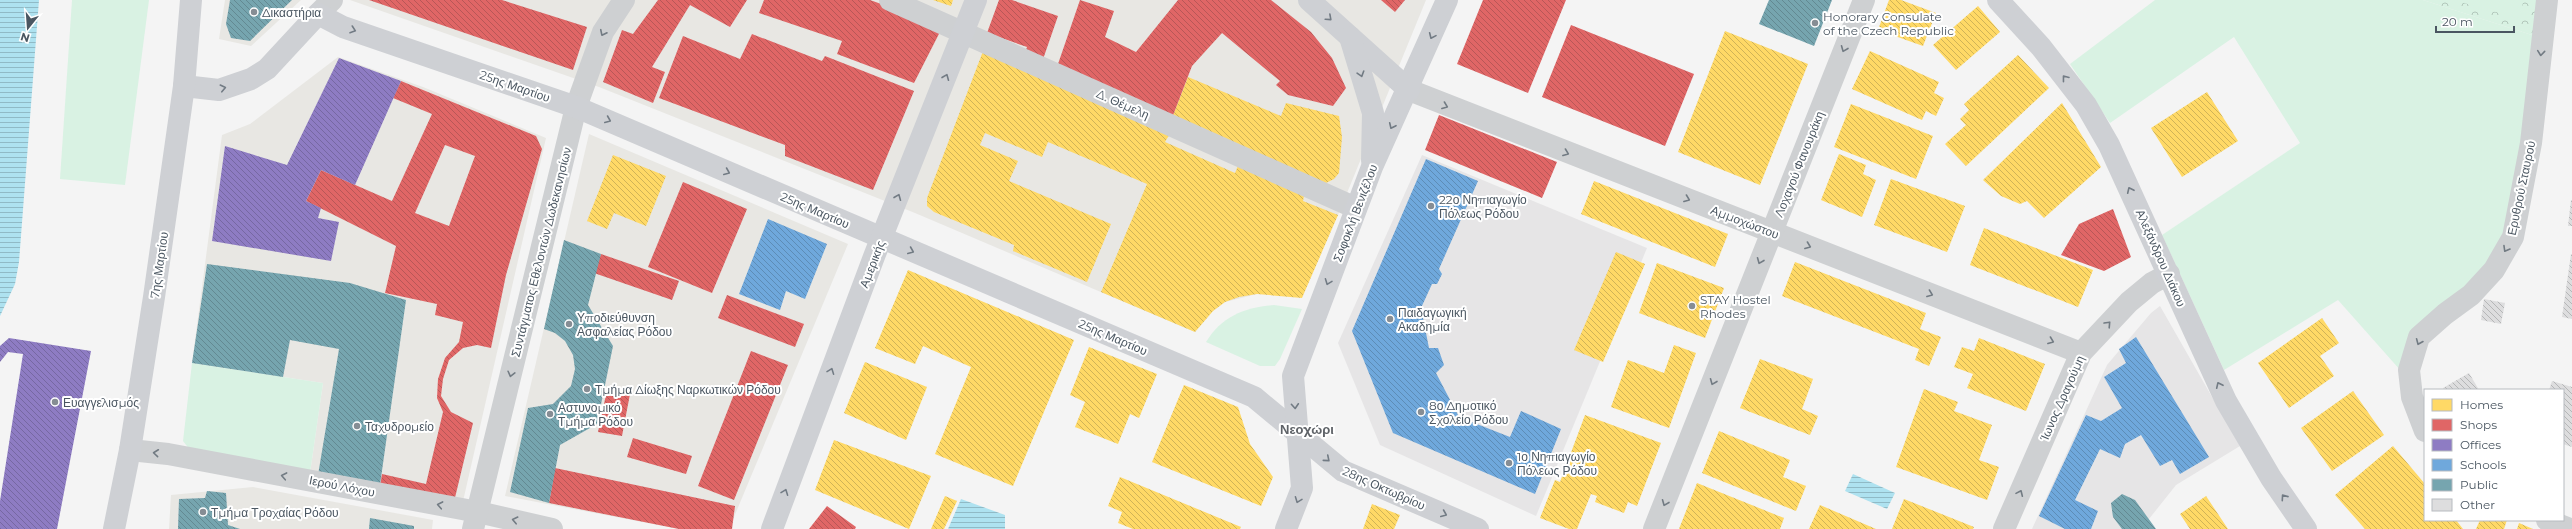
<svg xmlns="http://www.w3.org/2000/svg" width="2572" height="529" viewBox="0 0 2572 529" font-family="Montserrat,sans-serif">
<defs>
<pattern id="forest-crowns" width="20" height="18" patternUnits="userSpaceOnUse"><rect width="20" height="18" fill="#d9f2e3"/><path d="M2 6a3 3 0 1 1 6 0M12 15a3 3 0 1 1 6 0" fill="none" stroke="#b2c7bb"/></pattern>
<pattern id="water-rules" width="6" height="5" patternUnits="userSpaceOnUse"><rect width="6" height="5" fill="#aee2f0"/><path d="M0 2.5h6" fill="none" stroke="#90bac6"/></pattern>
<pattern id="homes-back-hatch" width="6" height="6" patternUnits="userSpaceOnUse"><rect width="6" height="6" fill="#ffd966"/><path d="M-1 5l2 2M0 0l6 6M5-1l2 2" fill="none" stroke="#d0b357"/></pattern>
<pattern id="shops-back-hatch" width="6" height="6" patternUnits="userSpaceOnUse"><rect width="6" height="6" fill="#e06666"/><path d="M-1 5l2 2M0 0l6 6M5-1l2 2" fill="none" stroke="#b85757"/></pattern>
<pattern id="offices-back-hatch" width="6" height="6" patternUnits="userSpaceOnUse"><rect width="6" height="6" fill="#8e7cc3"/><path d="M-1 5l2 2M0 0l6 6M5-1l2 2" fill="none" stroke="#7668a2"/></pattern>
<pattern id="schools-back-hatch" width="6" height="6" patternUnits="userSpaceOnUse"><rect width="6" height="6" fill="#6fa8dc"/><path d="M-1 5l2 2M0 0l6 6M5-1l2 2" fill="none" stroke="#5d8cb6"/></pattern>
<pattern id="public-back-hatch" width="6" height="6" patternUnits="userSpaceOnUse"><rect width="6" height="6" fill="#76a5af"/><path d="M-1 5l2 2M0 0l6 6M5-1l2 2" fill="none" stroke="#638992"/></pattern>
<pattern id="building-back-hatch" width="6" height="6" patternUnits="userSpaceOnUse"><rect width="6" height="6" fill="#ddddde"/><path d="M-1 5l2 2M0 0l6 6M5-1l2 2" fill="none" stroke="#b5b6b7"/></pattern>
</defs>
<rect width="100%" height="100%" fill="#f4f4f4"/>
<!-- commercial -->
<g fill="#e8e7e3">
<polygon points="225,0 301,0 251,46 219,39"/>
<polygon points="350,0 1426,0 1338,215 1257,294 1225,302 1213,311 1195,332 915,213 599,87"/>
<polygon points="338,57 423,87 546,138 461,510 309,480 323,383 192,363 222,135 250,124"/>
<polygon points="589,134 848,244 729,529 679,529 505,496"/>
<polygon points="253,487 433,520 432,529 169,529 171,495"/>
</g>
<!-- education -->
<g fill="#e6e5e6">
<polygon points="1422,155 1647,248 1536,516 1380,445 1338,343"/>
<polygon points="2160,306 2240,446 2176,485 2141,529 2032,529 2107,365 2151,313"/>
</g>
<!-- forest -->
<polygon fill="url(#forest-crowns)" points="2423,0 2539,0 2535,36"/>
<!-- park -->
<g fill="#d9f2e3">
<polygon points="72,0 149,0 125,185 60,179"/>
<polygon points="2155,0 2423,0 2535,36 2524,144 2505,235 2488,267 2401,371 2338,300 2224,370 2162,235 2300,143 2234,37 2110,123 2070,64"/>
<polygon points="2465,0 2523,0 2521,19 2464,3"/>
<path d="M 1274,305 L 1302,309 L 1280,359 L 1275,366 L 1260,366 L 1206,342 C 1221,317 1244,307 1274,305 Z"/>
<polygon points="192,363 323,383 309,480 197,459 183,441"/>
</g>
<!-- water -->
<g fill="url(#water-rules)">
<polygon points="0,0 39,0 19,262 15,284 0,316"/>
<polygon points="1853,474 1895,493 1887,509 1845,491"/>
<polygon points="961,499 1005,515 1005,529 948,529"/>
</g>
<!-- homes -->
<g fill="url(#homes-back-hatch)">
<polygon points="933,0 953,0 951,6"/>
<polygon points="1889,0 1901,0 1936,13 1923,46 1878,30"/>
<polygon points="1978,6 2000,32 1956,70 1933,45"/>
<polygon points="1725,31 1808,64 1760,185 1678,152"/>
<polygon points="985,46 1171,132 1165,142 1235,173 1240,161 1305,191 1303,201 1338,215 1302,298 1257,294 1239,297 1225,302 1213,311 1195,332 1101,292 1147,184 1048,142 1042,157 985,133 980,145 1018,161 1009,181 1111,224 1087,282 1013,251 1014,245 934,212 927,206 927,198"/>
<polygon points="1870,51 1939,82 1934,93 1944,98 1936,116 1926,111 1922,120 1852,89"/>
<polygon points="2018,55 2049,88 1966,166 1945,144 1966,125 1960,119 1969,110 1964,104"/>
<polygon points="1188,77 1281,116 1286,103 1339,116 1342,137 1339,173 1334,179 1326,183 1172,118"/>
<polygon points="2207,92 2238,141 2182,177 2151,128"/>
<polygon points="2062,103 2101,167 2044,218 2027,201 2020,204 2001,196 1983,180"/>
<polygon points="1851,104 1933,136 1916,179 1834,147"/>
<polygon points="1839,154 1866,165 1863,174 1876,180 1862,217 1821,200"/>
<polygon points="613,155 666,176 646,226 614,213 607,229 587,221"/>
<polygon points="1891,179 1965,206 1947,252 1874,225"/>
<polygon points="1594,181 1728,234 1715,267 1581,214"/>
<polygon points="1984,228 2093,270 2078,307 1970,265"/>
<polygon points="1616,252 1645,264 1603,362 1574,350"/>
<polygon points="1795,262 1926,313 1920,329 1941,337 1929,366 1915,360 1919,349 1782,296"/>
<polygon points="1657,263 1724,288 1705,338 1639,313"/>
<polygon points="908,270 1074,340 1013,486 935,454 971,367 923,346 915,364 875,348"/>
<polygon points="2322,318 2339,343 2320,356 2334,376 2289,408 2258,363"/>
<polygon points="1979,338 2045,364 2026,411 1967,388 1973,374 1954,367 1962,347 1974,351"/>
<polygon points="1674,345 1696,353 1669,428 1611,407 1628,360 1664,373"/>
<polygon points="1089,347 1157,374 1139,418 1130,414 1118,444 1075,427 1085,402 1070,395"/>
<polygon points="1760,359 1813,379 1802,409 1818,416 1810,435 1740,408"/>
<polygon points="865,362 927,387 906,440 844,413"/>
<polygon points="1184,385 1238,407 1250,444 1273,477 1261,506 1152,462"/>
<polygon points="1924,389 1958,402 1954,411 1992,425 1979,460 1999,467 1987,500 1896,467"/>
<polygon points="2353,391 2384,435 2332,471 2301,428"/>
<polygon points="1585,415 1661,443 1637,506 1628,502 1624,513 1595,502 1597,496 1591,494 1577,529 1569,529 1540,518 1555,480 1560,482"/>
<polygon points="1719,431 1790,460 1783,477 1806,486 1796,511 1702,473"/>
<polygon points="834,440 931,476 909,529 815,490"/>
<polygon points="2393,446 2425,484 2425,520 2456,520 2463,529 2365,529 2335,495"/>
<polygon points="1120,477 1241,527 1240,529 1133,529 1118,523 1122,512 1108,506"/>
<polygon points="1697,483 1784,518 1780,529 1679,529"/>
<polygon points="945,496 957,501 944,529 931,529"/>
<polygon points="2206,496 2228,529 2190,529 2180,514"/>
<polygon points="1904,499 1974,527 1973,529 1892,529"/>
<polygon points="1372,504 1400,515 1394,529 1363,529"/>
<polygon points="1820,505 1876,529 1809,529"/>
<polygon points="2480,520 2507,520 2504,529 2476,529"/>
<polygon points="2519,523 2533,529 2517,529"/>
</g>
<!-- shops -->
<g fill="url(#shops-back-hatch)" fill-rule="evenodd">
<polygon points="369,0 502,0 587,27 573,70"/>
<polygon points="658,0 747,0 730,27 690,5 652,67 665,72 653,103 603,82 622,30 633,34"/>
<polygon points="764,0 870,0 943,26 914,83 837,54 842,41 759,13"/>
<polygon points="999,0 1012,0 1058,16 1041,65 1023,59 1027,47 987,33"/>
<polygon points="1080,0 1114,11 1105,37 1136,52 1178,0 1271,0 1311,32 1332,58 1346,88 1333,106 1288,95 1276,85 1280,81 1222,33 1192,66 1172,118 1058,64"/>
<polygon points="1381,0 1405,0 1395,12"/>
<polygon points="1483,0 1566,0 1528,93 1457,64"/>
<polygon points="1571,25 1694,74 1665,146 1542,97"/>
<polygon points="752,34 822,61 825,56 914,91 873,190 785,156 785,145 659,98 683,36 740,59"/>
<path d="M 401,81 L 536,136 L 542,149 L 506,275 L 491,348 L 477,345 L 463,348 L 449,360 L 443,379 L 441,396 L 451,412 L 473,423 L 453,506 L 379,492 L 382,474 L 426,484 L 443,412 L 437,398 L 438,379 L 445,358 L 459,342 L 463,322 L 435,315 L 437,304 L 385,293 L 396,246 L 306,201 L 321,170 L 392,201 L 432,114 L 393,98 ZM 445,145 L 475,156 L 449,226 L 415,213 Z"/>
<polygon points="1439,115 1557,162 1542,198 1425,150"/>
<polygon points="683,182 747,209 712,293 648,267"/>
<polygon points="2113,209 2131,257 2104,271 2061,255 2079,224"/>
<polygon points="601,254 679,281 672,300 594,273"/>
<polygon points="727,295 804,324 795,347 718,318"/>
<polygon points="751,351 788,365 734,500 698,486"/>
<polygon points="607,390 630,394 622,436 598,432"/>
<polygon points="633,438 692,456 686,474 627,457"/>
<polygon points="555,468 735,506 732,529 679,529 549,503"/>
<polygon points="827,506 856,527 855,529 809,529"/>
</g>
<!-- offices -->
<g fill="url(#offices-back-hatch)">
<polygon points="339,58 401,81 355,185 321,170 306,201 321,208 318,218 339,222 331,261 212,241 225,146 287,165"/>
<polygon points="9,338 91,351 57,529 0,529 0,501 23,354 8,352 0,362 0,346"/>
</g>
<!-- schools -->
<g fill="url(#schools-back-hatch)">
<polygon points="1426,159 1478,181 1439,269 1442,274 1437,284 1432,284 1421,308 1429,348 1438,348 1444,365 1436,373 1459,417 1510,437 1521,411 1561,429 1535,494 1393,433 1352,331"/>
<polygon points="768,219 827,244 805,299 786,291 780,310 739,294"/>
<polygon points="2136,337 2209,457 2180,474 2172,460 2160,466 2141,435 2125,444 2120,458 2100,449 2075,500 2098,511 2091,529 2065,529 2039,516 2086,415 2101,421 2122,408 2104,377 2126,363 2119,349"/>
</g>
<!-- public -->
<g fill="url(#public-back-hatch)">
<polygon points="230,0 292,0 250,41 231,38 226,24"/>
<polygon points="1769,0 1832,0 1814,46 1759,24"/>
<polygon points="564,240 601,254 588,305 613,346 597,424 560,445 549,503 510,492 528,408 553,404 571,386 575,369 573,355 565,341 555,333 544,329"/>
<polygon points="207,264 350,283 406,300 379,492 317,481 339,349 290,340 283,377 192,363"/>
<polygon points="207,491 226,493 228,525 240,529 178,529 179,499 205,498"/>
<polygon points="2122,494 2135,500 2156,529 2122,529 2113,517 2111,503"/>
<polygon points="370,518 414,526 414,529 369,529"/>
</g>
<!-- building -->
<g fill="url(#building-back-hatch)">
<polygon points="2571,200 2572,200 2572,226 2568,226"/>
<polygon points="2571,254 2572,254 2572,319 2562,317"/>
<polygon points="2484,299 2505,303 2501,324 2481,320"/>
<polygon points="2469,373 2479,390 2444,390 2443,388"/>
<polygon points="2552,381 2572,387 2572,447 2563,444 2563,390 2549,390"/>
</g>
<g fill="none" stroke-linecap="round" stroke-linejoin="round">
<!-- street -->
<g stroke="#ced0d2" stroke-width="22">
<polyline points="890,0 1356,208"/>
<polyline points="318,14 332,0"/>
<polyline points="1409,90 2081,353"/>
<polyline points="2425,431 2412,397 2409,370 2419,337 2445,314 2471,295 2494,270 2513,237 2531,143 2547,0"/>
<polyline points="130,450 168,454 478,512 552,529"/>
<polyline points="2547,520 2570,529"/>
<polyline points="473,529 576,107 603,32 624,0"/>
<polyline points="1654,529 1864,0"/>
<polyline points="2004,529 2081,353 2129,302 2152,283 2169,274"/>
</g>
<!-- secondary -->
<g stroke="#ced0d4" stroke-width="22">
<polyline points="1309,0 1409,90"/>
<polyline points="1998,0 2041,47 2086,105 2109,145 2226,401 2271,478 2306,529"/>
<polyline points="1350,37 1373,113 1372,160"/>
<polyline points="184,86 219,90 251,79 267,69 318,14 343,27 576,107 1254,397 1343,471 1478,529"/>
<polyline points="114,529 130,450 154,297 184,86 191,0"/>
<polyline points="772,529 875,254 976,0"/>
<polyline points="1286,529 1302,488 1293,376 1372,167 1447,0"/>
</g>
</g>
<!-- one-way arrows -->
<defs><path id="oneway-chevron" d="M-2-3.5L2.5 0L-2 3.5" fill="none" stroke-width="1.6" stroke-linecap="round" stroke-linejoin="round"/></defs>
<g stroke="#727b84">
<use href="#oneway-chevron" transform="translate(1329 18) rotate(42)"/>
<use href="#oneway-chevron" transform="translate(353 30) rotate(19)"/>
<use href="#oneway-chevron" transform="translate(1432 36) rotate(114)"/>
<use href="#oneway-chevron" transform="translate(1361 74) rotate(73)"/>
<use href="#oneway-chevron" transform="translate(946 77) rotate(-68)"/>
<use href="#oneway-chevron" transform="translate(2065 78) rotate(-128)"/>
<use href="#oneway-chevron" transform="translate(223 88) rotate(-13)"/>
<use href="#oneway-chevron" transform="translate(608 120) rotate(23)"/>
<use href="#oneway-chevron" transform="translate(1392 126) rotate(115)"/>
<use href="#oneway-chevron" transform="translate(727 172) rotate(23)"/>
<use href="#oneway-chevron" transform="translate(2130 190) rotate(-115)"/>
<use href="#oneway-chevron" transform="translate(898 197) rotate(-68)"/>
<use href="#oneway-chevron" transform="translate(911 251) rotate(23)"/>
<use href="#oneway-chevron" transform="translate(1328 282) rotate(111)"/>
<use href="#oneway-chevron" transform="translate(831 371) rotate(-69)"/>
<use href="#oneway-chevron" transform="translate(2219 385) rotate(-115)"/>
<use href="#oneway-chevron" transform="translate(1295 406) rotate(86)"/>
<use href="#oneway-chevron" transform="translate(1327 459) rotate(40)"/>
<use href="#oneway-chevron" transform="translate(785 492) rotate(-69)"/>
<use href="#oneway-chevron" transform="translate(2284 497) rotate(-125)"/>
<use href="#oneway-chevron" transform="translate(1298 500) rotate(111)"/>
<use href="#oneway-chevron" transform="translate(1444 514) rotate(23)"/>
</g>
<g stroke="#727b83">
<use href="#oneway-chevron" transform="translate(603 33) rotate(116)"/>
<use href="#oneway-chevron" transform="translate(1844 49) rotate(112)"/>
<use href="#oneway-chevron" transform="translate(2541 53) rotate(96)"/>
<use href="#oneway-chevron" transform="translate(1445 106) rotate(21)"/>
<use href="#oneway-chevron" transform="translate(1566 153) rotate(21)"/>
<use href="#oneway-chevron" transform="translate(1687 199) rotate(21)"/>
<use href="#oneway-chevron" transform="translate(1808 246) rotate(21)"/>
<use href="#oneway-chevron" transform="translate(2506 249) rotate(120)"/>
<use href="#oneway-chevron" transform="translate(1760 261) rotate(112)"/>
<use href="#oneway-chevron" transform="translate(1930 294) rotate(21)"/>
<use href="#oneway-chevron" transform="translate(2108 324) rotate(-47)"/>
<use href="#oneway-chevron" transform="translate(2051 341) rotate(21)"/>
<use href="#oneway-chevron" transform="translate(2419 342) rotate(113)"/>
<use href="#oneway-chevron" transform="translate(511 374) rotate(104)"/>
<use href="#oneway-chevron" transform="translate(1713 382) rotate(112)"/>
<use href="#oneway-chevron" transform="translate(156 453) rotate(-174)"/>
<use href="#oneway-chevron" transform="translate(284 476) rotate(-169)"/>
<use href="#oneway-chevron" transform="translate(2020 493) rotate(-66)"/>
<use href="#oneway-chevron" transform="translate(1665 503) rotate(112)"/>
<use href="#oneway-chevron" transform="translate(440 505) rotate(-169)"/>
<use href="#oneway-chevron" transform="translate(515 520) rotate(-167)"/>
</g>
<!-- markers -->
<g fill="#868d94" stroke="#fff" stroke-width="1.5">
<circle cx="254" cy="12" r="4"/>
<circle cx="1815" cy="23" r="4"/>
<circle cx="1431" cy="206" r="4"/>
<circle cx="1692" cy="306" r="4"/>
<circle cx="1390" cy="319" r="4"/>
<circle cx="569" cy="324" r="4"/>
<circle cx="587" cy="389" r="4"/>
<circle cx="55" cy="402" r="4"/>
<circle cx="1421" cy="412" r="4"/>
<circle cx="550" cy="414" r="4"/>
<circle cx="357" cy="426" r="4"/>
<circle cx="1509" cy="463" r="4"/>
<circle cx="203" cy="512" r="4"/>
</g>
<g text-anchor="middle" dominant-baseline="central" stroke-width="4" stroke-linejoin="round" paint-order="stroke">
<!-- poi labels -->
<g font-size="12" fill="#4a5661" stroke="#fff" text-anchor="start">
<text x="262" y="12">Δικαστήρια</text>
<text x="1823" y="16">Honorary Consulate<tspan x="1823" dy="14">of the Czech Republic</tspan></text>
<text x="1439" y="199">22ο Νηπιαγωγίο<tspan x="1439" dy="14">Πόλεως Ρόδου</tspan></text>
<text x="1700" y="299">STAY Hostel<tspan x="1700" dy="14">Rhodes</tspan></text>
<text x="1398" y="312">Παιδαγωγική<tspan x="1398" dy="14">Ακαδημία</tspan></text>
<text x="577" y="317">Υποδιεύθυνση<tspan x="577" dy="14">Ασφαλείας Ρόδου</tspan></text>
<text x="595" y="389">Τμήμα Δίωξης Ναρκωτικών Ρόδου</text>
<text x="63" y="402">Ευαγγελισμός</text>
<text x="1429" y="405">8ο Δημοτικό<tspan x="1429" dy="14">Σχολείο Ρόδου</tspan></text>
<text x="558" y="407">Αστυνομικό<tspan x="558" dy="14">Τμήμα Ρόδου</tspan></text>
<text x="365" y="426">Ταχυδρομείο</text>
<text x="1517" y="456">1ο Νηπιαγωγίο<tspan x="1517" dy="14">Πόλεως Ρόδου</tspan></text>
<text x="211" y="512">Τμήμα Τροχαίας Ρόδου</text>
</g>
<!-- street labels -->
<g font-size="12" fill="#4a5661" stroke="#fff">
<text transform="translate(515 86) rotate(19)">25ης Μαρτίου</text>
<text transform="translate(1123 104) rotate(24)">Δ. Θέμελη</text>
<text transform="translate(1799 164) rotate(-68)">Λοχαγού Φανουράκη</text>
<text transform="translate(2521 188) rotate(-78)">Ερυθρού Σταυρού</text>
<text transform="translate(815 210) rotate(23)">25ης Μαρτίου</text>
<text transform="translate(1355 213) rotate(-69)">Σοφοκλή Βενιζέλου</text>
<text transform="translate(1745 222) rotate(21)">Αμμοχώστου</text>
<text transform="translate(541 252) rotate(-76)">Συντάγματος Εθελοντών Δωδεκανησίων</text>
<text transform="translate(2161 258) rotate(66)">Αλεξάνδρου Διάκου</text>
<text transform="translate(872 264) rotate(-69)">Αμερικής</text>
<text transform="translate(159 265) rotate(-82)">7ης Μαρτίου</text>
<text transform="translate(1113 337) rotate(23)">25ης Μαρτίου</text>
<text transform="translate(2062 398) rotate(-66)">Ίωνος Δραγούμη</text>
<text transform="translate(342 486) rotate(11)">Ιερού Λόχου</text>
<text transform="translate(1384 488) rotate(24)">28ης Οκτωβρίου</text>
</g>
<!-- neighbourhood labels -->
<g font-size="13" font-weight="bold" fill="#5f6368" stroke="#fff">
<text x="1307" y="429">Νεοχώρι</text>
</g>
</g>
<!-- legend -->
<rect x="2424" y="389" width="140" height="132" fill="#ffffff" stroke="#b7bbc0"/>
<rect x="2432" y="399" width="20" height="12" fill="#ffd966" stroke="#b7bbc0"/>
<text x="2460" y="409" font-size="12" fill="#4a5661">Homes</text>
<rect x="2432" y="419" width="20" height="12" fill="#e06666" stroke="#b7bbc0"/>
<text x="2460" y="429" font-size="12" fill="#4a5661">Shops</text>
<rect x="2432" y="439" width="20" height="12" fill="#8e7cc3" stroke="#b7bbc0"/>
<text x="2460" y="449" font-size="12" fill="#4a5661">Offices</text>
<rect x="2432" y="459" width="20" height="12" fill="#6fa8dc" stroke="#b7bbc0"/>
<text x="2460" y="469" font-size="12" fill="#4a5661">Schools</text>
<rect x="2432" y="479" width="20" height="12" fill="#76a5af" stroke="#b7bbc0"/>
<text x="2460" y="489" font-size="12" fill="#4a5661">Public</text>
<rect x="2432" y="499" width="20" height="12" fill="#ddddde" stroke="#b7bbc0"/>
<text x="2460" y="509" font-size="12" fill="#4a5661">Other</text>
<!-- north arrow -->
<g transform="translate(28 28) rotate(197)" stroke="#ffffff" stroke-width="3" paint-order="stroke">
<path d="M0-3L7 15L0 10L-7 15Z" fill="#4a5661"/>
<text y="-6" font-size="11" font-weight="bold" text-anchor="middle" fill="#4a5661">N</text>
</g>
<!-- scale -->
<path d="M2436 26v6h78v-6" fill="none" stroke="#4a5661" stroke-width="2"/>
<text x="2442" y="26" font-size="12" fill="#4a5661" stroke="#ffffff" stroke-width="3" paint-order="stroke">20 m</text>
</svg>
